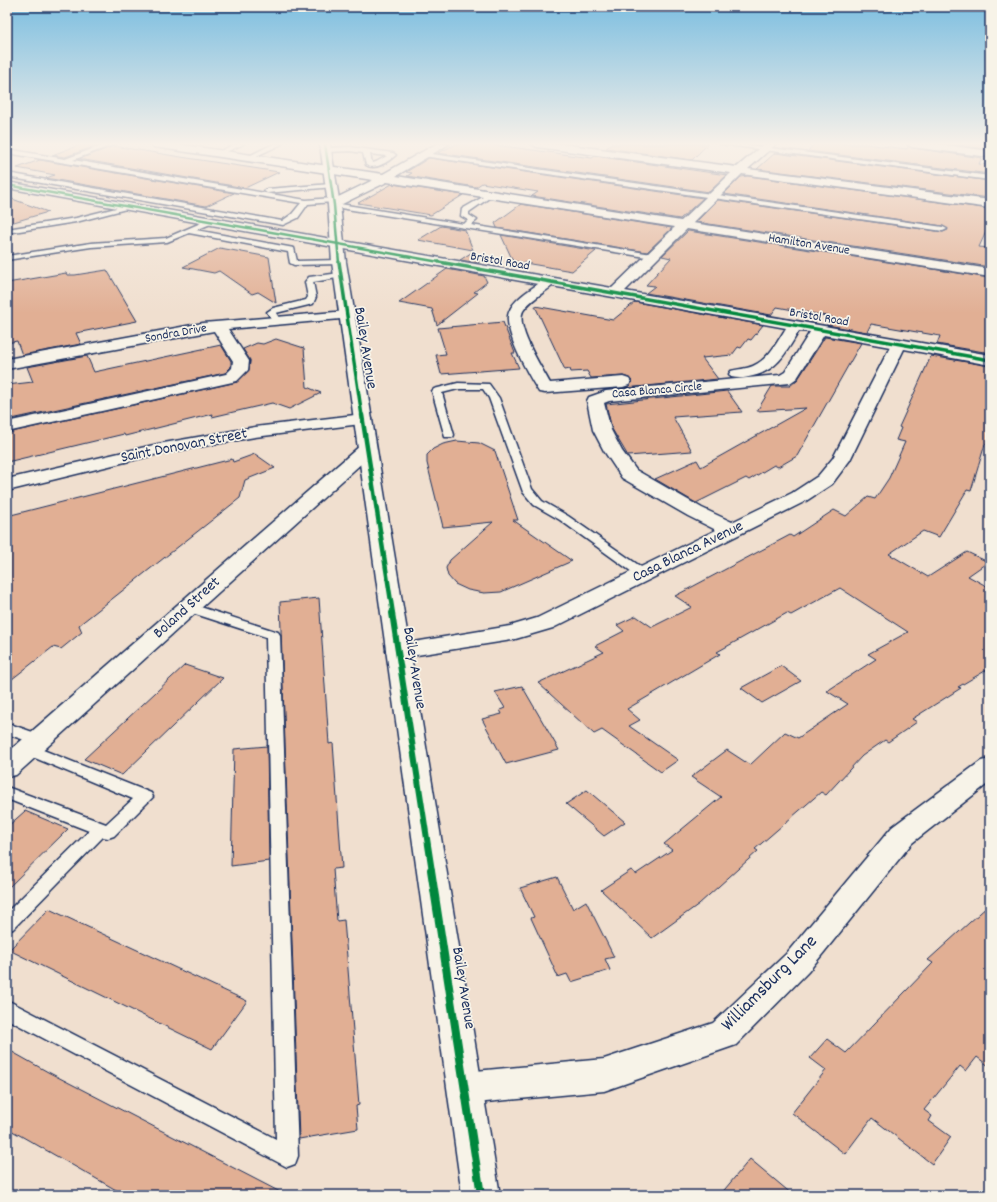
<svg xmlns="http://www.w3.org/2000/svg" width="997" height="1202" viewBox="0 0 997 1202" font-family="Dekko,sans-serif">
<rect width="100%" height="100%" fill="#f0dfcf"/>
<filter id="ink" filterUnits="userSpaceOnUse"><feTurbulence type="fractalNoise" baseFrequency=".025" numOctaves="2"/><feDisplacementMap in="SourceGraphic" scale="8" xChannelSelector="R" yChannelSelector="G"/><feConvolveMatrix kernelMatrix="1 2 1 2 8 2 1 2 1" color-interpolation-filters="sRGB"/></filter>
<g filter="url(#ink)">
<!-- building -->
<g fill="#e1af94" stroke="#1b2f5e">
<polygon points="82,144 101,144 65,157 52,155"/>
<polygon points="456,144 488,144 592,158 595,156 727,175 709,192 438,153"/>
<polygon points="612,144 708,144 692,160 606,148"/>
<polygon points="814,144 865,144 907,149 908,146 912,148 982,158 979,164 990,165 990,174 808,151"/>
<polygon points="951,144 988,144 986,149"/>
<polygon points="114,146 181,157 279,172 245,188 79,159"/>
<polygon points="775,153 990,181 990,198 757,169"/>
<polygon points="429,158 703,198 680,219 532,196 538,192 482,183 476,187 407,176 412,173 406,172"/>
<polygon points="40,160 234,193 206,206 46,178 55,175 17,168"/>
<polygon points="748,176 990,209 990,223 979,247 990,248 990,267 696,222 718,200 943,232 948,230 943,226 724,194 741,177"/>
<polygon points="392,184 463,195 431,215 358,203"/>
<polygon points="7,197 48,212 7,224"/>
<polygon points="521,204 672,228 647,252 497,228 495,223"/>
<polygon points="441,226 465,230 473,250 418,240"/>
<polygon points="688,231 990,278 990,353 937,344 940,336 871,324 867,332 827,325 832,317 777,307 771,315 646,293 655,286 646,285 671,258 662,256"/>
<polygon points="501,235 596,251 572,271 513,261"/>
<polygon points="220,248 269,257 276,303 258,292 252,294 219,271 214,273 183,267"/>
<polygon points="474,251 479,263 460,260"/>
<polygon points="447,269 484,276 487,282 474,292 478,293 437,325 432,309 399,303"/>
<polygon points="107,270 137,321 76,333 81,344 22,355 17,341 7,343 7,283 66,273 67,275 75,275"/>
<polygon points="635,302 763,325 751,340 748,339 741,348 738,347 732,355 702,358 718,379 626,388 630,386 632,381 629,378 623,376 591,378 587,371 571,372 570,369 565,370 535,306 613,320"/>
<polygon points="503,322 515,353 512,353 519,368 441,374 436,355 446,354 438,328"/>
<polygon points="825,337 861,343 797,456 778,467 774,465 749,480 746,478 696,503 655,479 697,460 701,467 806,408 757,411 772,386 790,386 798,379"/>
<polygon points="276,339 304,348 307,387 321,393 289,409 272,403 212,417 213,414 125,436 124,434 7,462 7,433 237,382 249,370 250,360 243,349 257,343 263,344"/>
<polygon points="221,345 231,361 231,367 225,373 7,420 7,385 33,382 27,367 87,356 94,372"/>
<polygon points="931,356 990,366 990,445 985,444 971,491 967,490 939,537 923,531 889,554 928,577 967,552 988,562 968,576 990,588 990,668 958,687 961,688 912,719 917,722 888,742 885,740 862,756 826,795 821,792 755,849 758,851 699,904 652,938 601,890 631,870 636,874 672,850 664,844 721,797 691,777 727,750 750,765 785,732 798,738 848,704 827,691 876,659 868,654 908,632 840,588 791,615 787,613 717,652 720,654 627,709 640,720 629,726 678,760 661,772 602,730 594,734 538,683 604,652 595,646 624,631 617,625 636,616 652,627 692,607 675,596 790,535 793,537 834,510 846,516 868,497 875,499 889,478 905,442 896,440 901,428 899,427"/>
<polygon points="727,391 742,412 673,417 692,451 628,456 612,429 606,404"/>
<polygon points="457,441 479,443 495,451 518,520 513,520 572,561 501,592 484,593 468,590 455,584 448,576 446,568 450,560 493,522 443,527 427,463 427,455 433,449 443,444"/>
<polygon points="255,454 275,468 245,480 240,498 79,625 82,632 61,649 53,647 7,683 7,516 232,459 233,462"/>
<polygon points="319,598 329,744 333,743 342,868 333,869 337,921 344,920 359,1105 356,1106 358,1129 299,1139 280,602"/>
<polygon points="185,665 223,678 122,775 84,759"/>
<polygon points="781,666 801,681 762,703 741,688"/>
<polygon points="522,686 559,750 506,764 482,719 502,714 500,710 505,708 495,692"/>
<polygon points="267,746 269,861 231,866 234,749"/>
<polygon points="587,790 625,822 604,836 566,804"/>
<polygon points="25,811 68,829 7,889 7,827"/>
<polygon points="557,877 573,909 586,901 614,957 605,959 610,970 571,982 567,974 558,977 531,918 534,917 520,888"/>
<polygon points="990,904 990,1067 977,1057 966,1071 960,1066 924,1110 932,1116 929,1121 951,1137 932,1164 872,1118 845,1154 792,1113 826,1070 810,1058 827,1039 846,1053 933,963 928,960"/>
<polygon points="49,909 247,1001 212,1049 9,950"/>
<polygon points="7,1049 48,1072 286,1195 125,1195 7,1128"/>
<polygon points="750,1159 793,1195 720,1195"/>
</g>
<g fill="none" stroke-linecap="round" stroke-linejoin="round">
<defs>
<g id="service">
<polygon points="106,144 115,144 73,160 306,200 333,198 336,200 333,202 308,204 298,218 283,225 7,177 7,173 282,221 292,214 301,203 7,153 7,149 65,159"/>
<polygon points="235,144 244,144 219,155 214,154"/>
<polygon points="273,144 282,144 248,160 243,159"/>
<polygon points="720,144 739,144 990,176 990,180"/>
<path d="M 350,147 L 393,153 L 396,155 C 389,161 375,171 366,165 L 363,153 L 350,151 L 326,152 L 323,150 L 326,148 ZM 370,154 L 387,156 L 376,162 L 372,163 Z"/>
<polygon points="425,153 943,227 947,229 943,231 423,156 422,155"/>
<polygon points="331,184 334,186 333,187 267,193 264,191 267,189"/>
<polygon points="490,193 492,194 492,196 469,212 469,215 477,220 471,225 652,254 656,256 652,258 334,207 330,205 334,203 464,224 468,220 461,216 462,209"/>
<polygon points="128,205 130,206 130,208 76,222 7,233 7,229 76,218"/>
<polygon points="210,219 214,221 213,223 196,230 294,248 297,261 339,260 343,262 339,264 294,265 290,263 288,252 189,233 167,242 91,247 7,260 7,256 91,243 166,238"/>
<polygon points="340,273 343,273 343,277 313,282 316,297 313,304 276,313 281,321 280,323 274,323 267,312 273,308 306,300 308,297 305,282 309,277"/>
<polygon points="458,383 489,384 499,398 532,489 542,501 568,516 647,571 649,574 647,577 639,577 560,520 534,505 523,492 489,398 483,389 458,389 442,393 454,435 453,437 445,437 432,391 434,389"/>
<polygon points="188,603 278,632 280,635 298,1156 295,1164 287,1167 7,1019 7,1000 276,1139 266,637 183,610 181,607 183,604"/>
<polygon points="7,723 44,736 47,740 44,744 39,745 7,734"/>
<polygon points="28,744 151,793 153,797 114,836 108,838 103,837 13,929 7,931 7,912 89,831 7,799 7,787 106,824 133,799 23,753 20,749 23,745"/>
</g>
<g id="minor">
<path d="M 149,144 L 177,144 L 383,174 L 436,144 L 449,144 L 396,176 L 681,221 L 731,173 L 537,147 L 532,144 L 562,144 L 737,167 L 764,144 L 776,144 L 748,169 L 990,200 L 990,208 L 742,174 L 693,223 L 990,269 L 990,277 L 687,229 L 625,291 L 990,355 L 990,365 L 904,349 L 850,460 L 832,484 L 806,501 L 553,628 L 512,640 L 398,658 L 390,656 L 386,651 L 390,646 L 510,626 L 537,618 L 716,530 L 688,516 L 622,478 L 604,451 L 593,430 L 587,401 L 589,397 L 606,391 L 780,375 L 785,372 L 810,332 L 799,331 C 787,351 778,370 753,376 C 746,378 739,379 731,377 L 729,374 L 731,371 C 738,369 746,369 753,366 C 769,359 777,342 786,328 L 552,286 C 543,293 529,301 523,311 C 515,327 542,368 550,383 L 623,377 L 629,379 L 631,382 L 629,385 L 623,387 L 545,393 L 539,392 C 529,376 502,329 509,312 C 513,300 528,291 538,284 L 7,188 L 7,182 L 612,288 L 675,227 L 387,182 L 334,208 L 330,207 L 328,204 L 330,201 L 373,180 L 154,147 ZM 824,335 L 890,347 L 833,458 L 818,476 L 792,493 L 732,522 L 702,508 L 636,470 L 622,451 L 611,430 L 604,403 L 609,401 L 790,383 L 797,378 Z"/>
<polygon points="907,144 938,144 990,151 990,157 912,147"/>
<polygon points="347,311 352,312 354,315 352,318 228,329 249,361 248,370 237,381 7,432 7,422 226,374 232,368 233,361 214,331 7,369 7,359 203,323"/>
<polygon points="363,414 369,415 372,419 369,423 255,437 158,454 7,491 7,479 158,444 255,427"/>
<polygon points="367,444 373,445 376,449 373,453 16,775 7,777 7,753 361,445"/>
<polygon points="990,759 990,782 912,843 808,972 736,1045 604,1091 465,1104 453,1100 448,1088 453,1076 465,1072 604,1059 713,1023 786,954 892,827 981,761"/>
</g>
<polygon id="tertiary" points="320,144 330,144 340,205 346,262 500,1195 462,1195 332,262 328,205"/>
</defs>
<!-- service casing -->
<use href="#service" stroke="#1b2f5e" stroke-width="3"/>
<!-- minor casing -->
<use href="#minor" stroke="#1b2f5e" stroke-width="3"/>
<!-- tertiary casing -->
<use href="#tertiary" stroke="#1b2f5e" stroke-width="3"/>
<!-- service -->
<use href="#service" fill="#f7f3e8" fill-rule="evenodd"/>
<!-- minor -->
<use href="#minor" fill="#f7f3e8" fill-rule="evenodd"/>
<!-- tertiary -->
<use href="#tertiary" fill="#f7f3e8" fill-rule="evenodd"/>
<defs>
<g id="cycleway-far4">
<polyline points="325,144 334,205 339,263"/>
<polyline points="7,185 445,263"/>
</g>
<g id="cycleway-far3">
<polyline points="339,262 362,416"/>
<polyline points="439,262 990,360"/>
</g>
<polyline id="cycleway-far2" points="362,415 393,614"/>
<polyline id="cycleway-far1" points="392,613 432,871"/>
<polyline id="cycleway" points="431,870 481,1195"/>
</defs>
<!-- cycleway-far4 casing -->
<use href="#cycleway-far4" stroke="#f7f3e8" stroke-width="4"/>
<!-- cycleway-far3 casing -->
<use href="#cycleway-far3" stroke="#f7f3e8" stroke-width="5"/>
<!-- cycleway-far2 casing -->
<use href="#cycleway-far2" stroke="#f7f3e8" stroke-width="6"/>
<!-- cycleway-far1 casing -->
<use href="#cycleway-far1" stroke="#f7f3e8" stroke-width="8"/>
<!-- cycleway casing -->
<use href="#cycleway" stroke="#f7f3e8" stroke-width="10"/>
<!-- cycleway-far4 -->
<use href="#cycleway-far4" stroke="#00873e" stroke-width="2.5"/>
<!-- cycleway-far3 -->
<use href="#cycleway-far3" stroke="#00873e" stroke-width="3.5"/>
<!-- cycleway-far2 -->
<use href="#cycleway-far2" stroke="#00873e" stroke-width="4.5"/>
<!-- cycleway-far1 -->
<use href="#cycleway-far1" stroke="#00873e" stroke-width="6"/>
<!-- cycleway -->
<use href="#cycleway" stroke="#00873e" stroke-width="8"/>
</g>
</g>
<!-- sky -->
<linearGradient id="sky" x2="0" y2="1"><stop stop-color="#7cbee0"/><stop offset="0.46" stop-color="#f8f1e9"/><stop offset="1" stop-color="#f8f1e9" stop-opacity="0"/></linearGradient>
<rect width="997" height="313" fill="url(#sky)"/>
<g text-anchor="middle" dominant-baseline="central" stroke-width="3.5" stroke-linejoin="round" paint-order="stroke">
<!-- far-street labels -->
<g font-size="13" fill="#1b2f5e" stroke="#f7f3e8">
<text transform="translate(809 245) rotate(9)">Hamilton Avenue</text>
<text transform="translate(500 262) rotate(10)">Bristol Road</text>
<text transform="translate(819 318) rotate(10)">Bristol Road</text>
<text transform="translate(176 334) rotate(-10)">Sondra Drive</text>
<text transform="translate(657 391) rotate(-5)">Casa Blanca Circle</text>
</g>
<!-- street labels -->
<g font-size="16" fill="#1b2f5e" stroke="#f7f3e8">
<text transform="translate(365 348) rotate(81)">Bailey Avenue</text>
<text transform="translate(184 446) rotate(-11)">Saint Donovan Street</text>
<text transform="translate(688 552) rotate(-26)">Casa Blanca Avenue</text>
<text transform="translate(187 608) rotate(-42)">Boland Street</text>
<text transform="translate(414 668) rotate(81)">Bailey Avenue</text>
<text transform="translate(463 988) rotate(81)">Bailey Avenue</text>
</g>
<!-- near-street labels -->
<g font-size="19" fill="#1b2f5e" stroke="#f7f3e8">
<text transform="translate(770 984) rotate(-45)">Williamsburg Lane</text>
</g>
</g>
<!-- margin -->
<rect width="997" height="1202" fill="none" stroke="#f7f3e8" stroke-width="24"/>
<rect x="12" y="12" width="973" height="1178" fill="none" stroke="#1b2f5e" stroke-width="1.5" filter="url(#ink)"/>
</svg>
